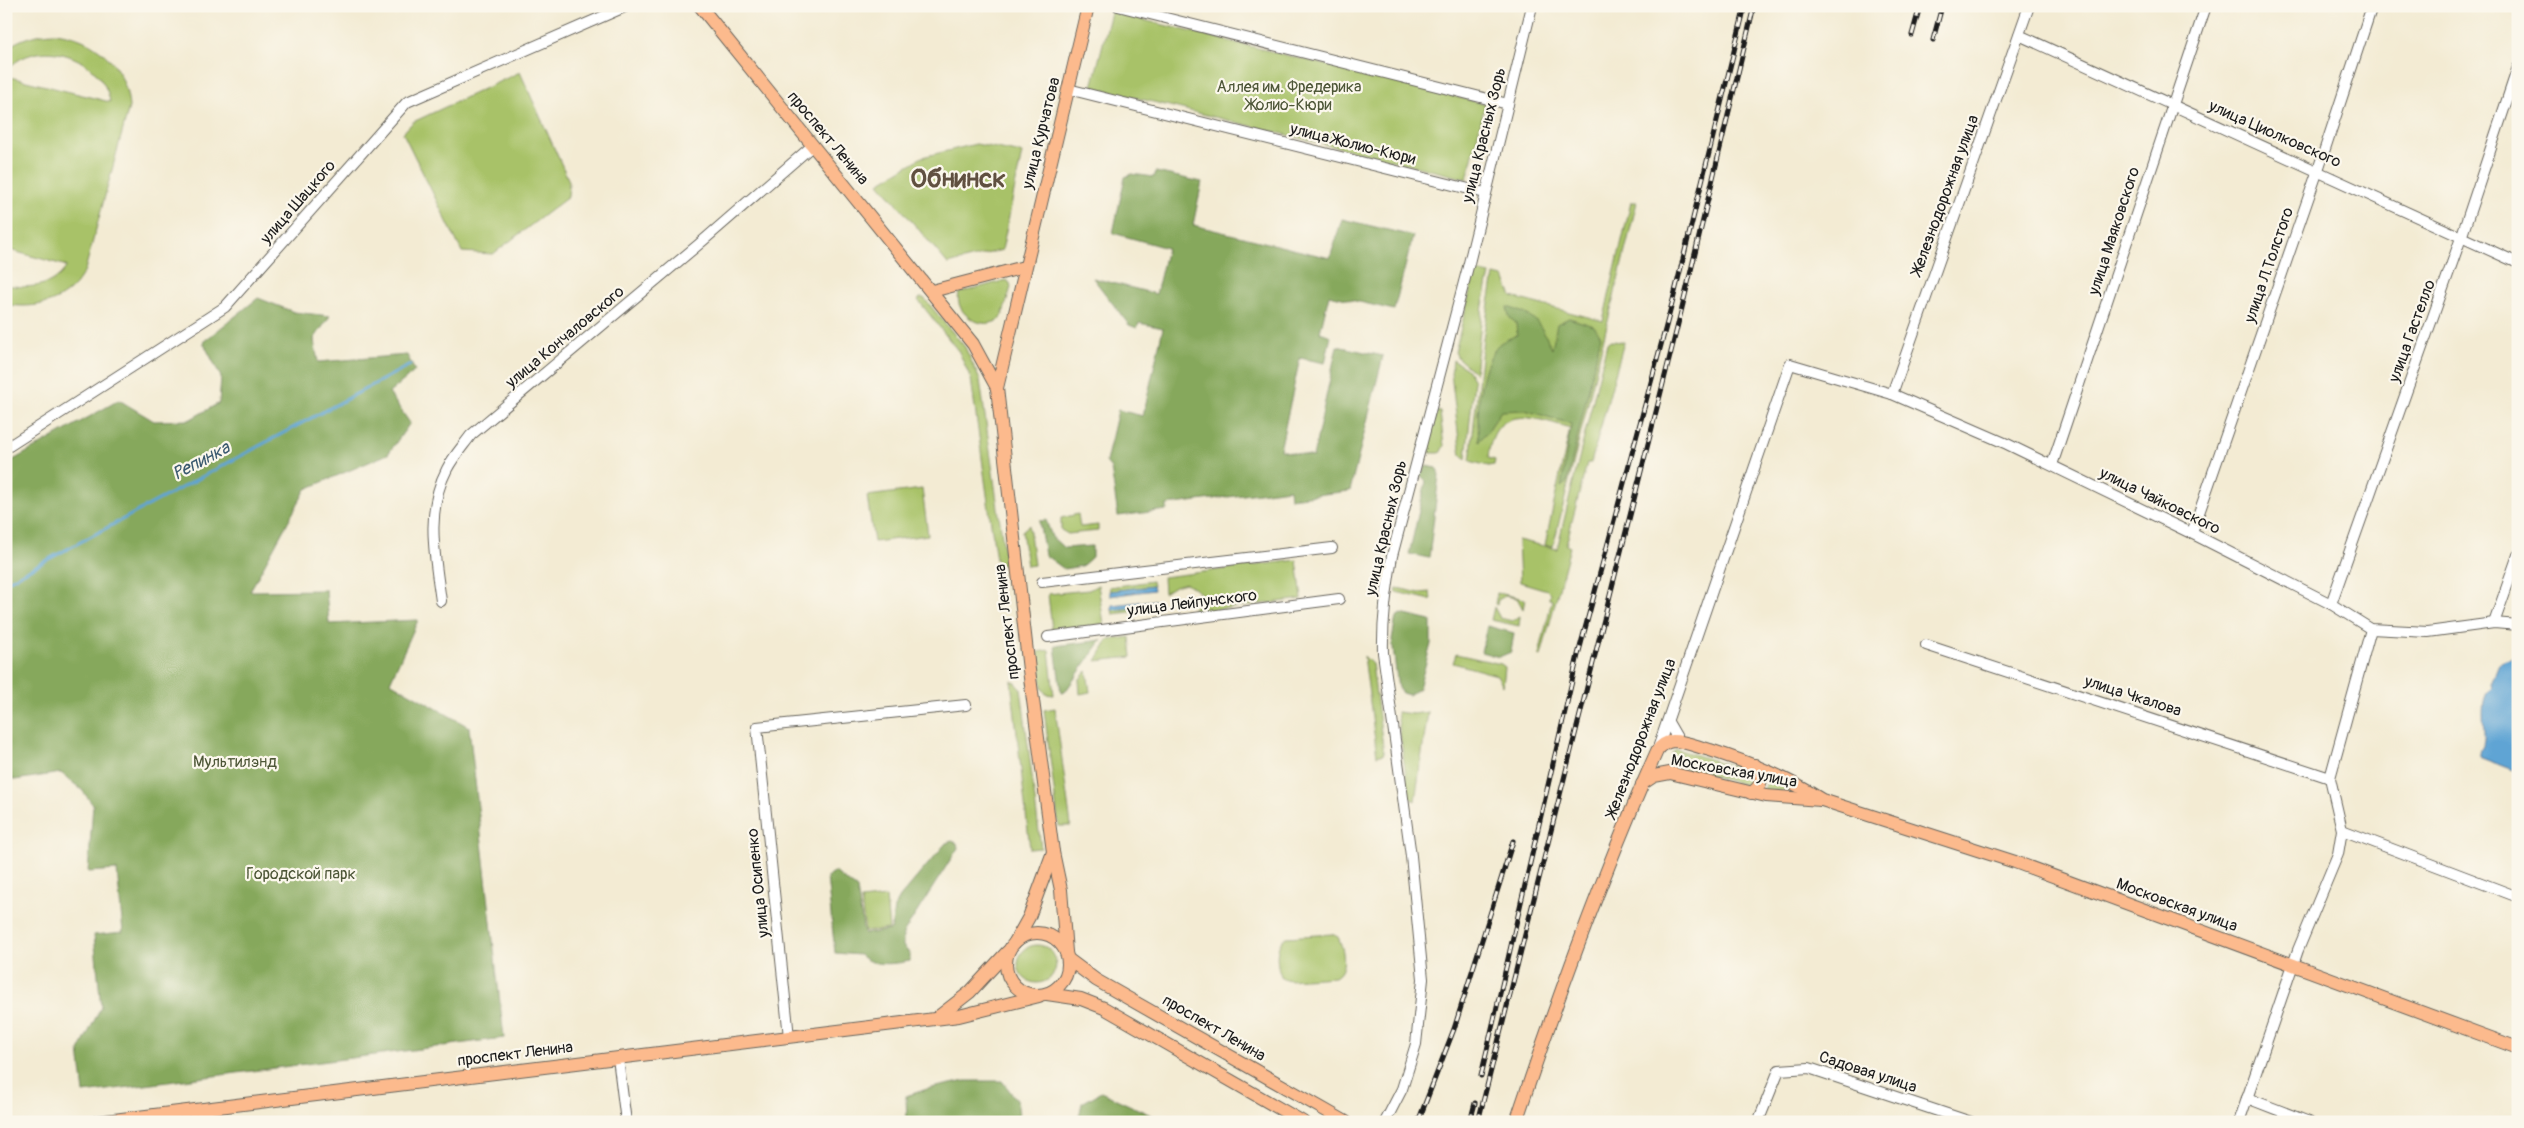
<svg xmlns="http://www.w3.org/2000/svg" width="2524" height="1128" viewBox="0 0 2524 1128" font-family="Pangolin,sans-serif">
<rect width="100%" height="100%" fill="#fbf7ec"/>
<filter id="ink" filterUnits="userSpaceOnUse"><feTurbulence type="fractalNoise" baseFrequency=".02" numOctaves="2"/><feDisplacementMap in="SourceGraphic" scale="10" xChannelSelector="R" yChannelSelector="G"/><feConvolveMatrix kernelMatrix="1 2 1 2 8 2 1 2 1" color-interpolation-filters="sRGB"/></filter>
<filter id="wash" filterUnits="userSpaceOnUse"><feTurbulence type="fractalNoise" baseFrequency=".0096" numOctaves="4" result="noise"/><feDisplacementMap in="SourceGraphic" scale="20" xChannelSelector="R" yChannelSelector="G"/><feGaussianBlur stdDeviation="1.12" result="paint"/><feColorMatrix in="noise" values="0 0 0 0 0 0 0 0 0 0 0 0 0 0 0 0 0 1.4 0 .05"/><feComposite in="paint" operator="in"/></filter>
<g filter="url(#wash)">
<rect width="100%" height="100%" fill="#f3ebd3"/>
<!-- green -->
<g fill="#a8c268" stroke="#626f42">
<polygon points="1111,12 1485,104 1467,179 1092,87"/>
<path d="M 53,33 C 95,36 126,65 129,107 L 85,270 C 69,301 42,309 8,305 L 6,304 L 6,285 C 29,289 55,287 67,266 L 6,249 L 6,76 L 110,102 C 103,56 37,34 6,71 L 6,49 C 20,38 36,34 53,33 Z"/>
<polygon points="520,72 569,181 568,197 493,254 462,252 403,133 413,122"/>
<polygon points="976,144 1022,153 1002,250 948,264 879,183 922,157"/>
<path d="M 1631,202 L 1637,202 L 1553,547 L 1545,545 L 1570,428 C 1532,417 1494,402 1488,458 L 1495,460 L 1494,465 L 1488,466 L 1470,461 L 1483,338 L 1494,275 L 1504,277 L 1512,297 L 1603,321 Z"/>
<polygon points="1480,272 1490,274 1483,305 1475,373 1458,358 1455,352 1474,275"/>
<path d="M 1006,280 L 1010,283 L 1011,287 L 1002,317 C 985,334 953,314 959,293 Z"/>
<polygon points="920,298 924,298 965,347 980,380 1006,565 1001,565 996,560 971,379 959,352 918,300"/>
<polygon points="1611,341 1624,342 1591,463 1587,463 1566,545 1570,547 1541,656 1539,655 1552,600 1549,599 1550,593 1547,590 1520,582 1518,540 1557,549 1607,343"/>
<polygon points="1453,360 1467,369 1474,381 1466,459 1461,455 1460,449 1451,373"/>
<polygon points="1437,411 1440,412 1444,446 1440,453 1430,453 1428,446"/>
<polygon points="922,489 928,535 874,542 867,496"/>
<polygon points="1078,514 1080,527 1098,525 1098,531 1068,534 1061,530 1061,518"/>
<polygon points="1029,525 1034,565 1027,566 1022,531"/>
<polygon points="1297,560 1302,599 1190,613 1203,595 1186,583 1175,586 1164,593 1163,577"/>
<polygon points="1152,581 1153,586 1110,591 1109,587"/>
<polygon points="1098,585 1104,624 1052,630 1048,594 1089,590"/>
<polygon points="1397,588 1420,593 1430,592 1431,600 1396,592"/>
<polygon points="1497,593 1525,599 1523,609 1517,598 1505,596 1498,600 1497,605 1495,604"/>
<polygon points="1155,605 1156,609 1113,614 1112,610"/>
<polygon points="1494,607 1500,618 1512,621 1520,616 1519,626 1491,620"/>
<polygon points="1130,637 1132,657 1096,661 1108,640"/>
<polygon points="1049,650 1054,695 1046,694 1042,688 1038,652"/>
<polygon points="1456,654 1501,664 1505,667 1503,686 1497,675 1453,663"/>
<polygon points="1364,656 1372,664 1384,754 1377,756"/>
<polygon points="1087,671 1090,692 1080,694 1079,680"/>
<polygon points="1011,681 1016,683 1021,689 1041,848 1030,849"/>
<polygon points="1055,708 1071,826 1059,826 1058,821 1044,710"/>
<polygon points="1397,712 1413,714 1428,712 1415,801 1409,798"/>
<polygon points="1676,749 1752,772 1756,780 1749,786 1675,766 1670,759 1672,753"/>
<polygon points="1769,778 1798,792 1763,791"/>
<polygon points="886,897 889,929 865,932 861,900"/>
<path d="M 1332,934 L 1338,937 C 1344,949 1348,970 1335,977 L 1289,980 L 1282,978 C 1276,966 1274,945 1286,937 Z"/>
<circle cx="1037" cy="964" r="19"/>
</g>
<!-- forest -->
<g fill="#86a85c" stroke="#51623c">
<polygon points="1156,172 1202,182 1193,225 1330,258 1342,219 1413,236 1394,310 1329,295 1320,332 1331,336 1325,363 1300,358 1280,450 1313,457 1337,346 1383,356 1350,491 1290,498 1289,489 1167,505 1167,510 1118,516 1111,468 1106,462 1118,410 1143,416 1163,328 1139,323 1137,328 1129,325 1093,278 1156,294 1167,248 1113,233 1125,177 1132,174 1154,177"/>
<polygon points="258,298 294,312 330,316 314,339 318,362 407,355 415,371 389,393 410,423 388,454 306,489 250,591 326,590 329,624 418,620 390,682 469,727 504,1038 84,1093 79,1051 101,1007 94,935 123,932 117,870 88,872 93,805 82,790 61,773 15,780 6,776 6,464 119,400 154,421 189,420 219,403 221,377 203,342"/>
<path d="M 1507,307 C 1537,316 1539,322 1552,349 L 1557,324 L 1569,318 L 1594,326 L 1601,336 L 1567,482 L 1561,487 L 1571,424 L 1525,410 L 1501,411 L 1486,434 L 1479,441 C 1476,412 1479,370 1497,346 C 1501,341 1511,338 1517,335 L 1516,323 L 1509,317 Z"/>
<polygon points="1426,466 1437,468 1439,475 1429,558 1409,554 1426,481 1420,475"/>
<polygon points="1046,520 1052,537 1064,548 1092,546 1092,557 1082,566 1064,569 1045,555 1039,521"/>
<polygon points="1401,614 1431,621 1431,644 1419,688 1409,695 1402,693 1398,688 1392,639 1396,617"/>
<polygon points="1487,626 1514,633 1511,652 1499,657 1481,652"/>
<polygon points="1102,640 1065,692 1061,693 1055,646"/>
<path d="M 952,841 L 957,843 L 958,848 L 903,934 L 903,946 L 910,954 L 910,961 C 895,964 871,967 860,955 L 835,953 L 827,877 L 835,872 L 857,889 L 864,934 L 891,930 L 894,908 L 900,897 L 946,843 Z"/>
<polygon points="965,1081 1002,1081 1017,1100 1020,1122 907,1122 906,1096 927,1089"/>
<polygon points="1101,1092 1166,1122 1078,1122 1082,1103"/>
</g>
<!-- water -->
<g fill="#5ea4d4" stroke="#3d6078">
<polygon points="1153,586 1154,590 1110,596 1110,591"/>
<polygon points="1155,600 1155,605 1112,610 1112,605"/>
<path d="M 2518,656 L 2518,772 L 2479,757 C 2478,749 2484,745 2484,739 C 2485,725 2478,697 2492,688 L 2491,684 L 2500,662 Z"/>
</g>
<g fill="none" stroke-linecap="round" stroke-linejoin="round">
<!-- stream -->
<polyline stroke="#5ea4d4" stroke-width="3" points="6,582 410,365"/>
</g>
</g>
<g filter="url(#ink)">
<g fill="none" stroke-linecap="round" stroke-linejoin="round">
<defs>
<g id="minor">
<polyline points="1118,6 1508,104"/>
<polyline points="2019,35 2518,263"/>
<polyline points="1068,89 1485,193"/>
<polyline points="1892,394 2029,6"/>
<polyline points="6,448 225,307 407,102 627,6"/>
<polyline points="2052,465 2206,6"/>
<polyline points="2192,533 2318,170 2372,6"/>
<polyline points="1042,582 1332,548"/>
<path d="M 441,601 C 435,557 425,511 447,469 C 453,457 463,446 471,435 L 698,245 L 812,146"/>
<polyline points="2331,604 2462,235 2518,67"/>
<polyline points="2494,623 2518,555"/>
<polyline points="1048,637 1339,599"/>
<polyline points="1926,645 2330,778"/>
<polyline points="1668,722 1679,741"/>
<polyline points="1657,751 1790,364 1892,394 2007,444 2197,536 2331,604 2371,629 2428,632 2494,623 2518,625"/>
<polyline points="2342,830 2518,897"/>
<polyline points="789,1037 757,727 966,705"/>
<polyline points="618,1058 626,1122"/>
<polyline points="2247,1098 2309,1122"/>
<path d="M 1385,1122 L 1402,1089 L 1416,1044 L 1423,979 L 1411,856 L 1383,653 C 1382,619 1387,588 1392,556 L 1469,263 L 1532,6"/>
<polyline points="1758,1122 1779,1070 1809,1068 1971,1122"/>
<polyline points="2239,1122 2298,950 2338,854 2342,830 2330,778 2371,629"/>
</g>
<g id="major">
<polyline points="700,6 973,344 997,388"/>
<polyline points="932,291 1024,267"/>
<polyline points="1642,784 1654,776 1670,773 1766,796 1821,800"/>
<path d="M 1751,793 C 1763,785 1764,776 1755,765"/>
<circle cx="1037" cy="964" r="31"/>
<polyline points="1015,942 1029,917 1053,852"/>
<polyline points="1066,952 1061,890 1053,852 1029,670 997,388 1088,6"/>
<polyline points="1068,959 1096,980 1346,1122"/>
<polyline points="1047,994 1081,999 1104,1008 1303,1122"/>
<polyline points="938,1017 970,992 1007,952"/>
<polyline points="97,1122 959,1016 1039,996"/>
<path d="M 1516,1122 C 1558,996 1603,872 1657,751 C 1661,745 1666,742 1673,741 C 1685,741 1698,747 1710,750 C 1750,763 1786,777 1822,800 L 2015,862 L 2518,1048"/>
</g>
</defs>
<!-- minor casing -->
<use href="#minor" stroke="#67645c" stroke-width="12"/>
<!-- major casing -->
<use href="#major" stroke="#67645c" stroke-width="14"/>
<!-- minor -->
<use href="#minor" stroke="#fff" stroke-width="10"/>
<!-- major -->
<use href="#major" stroke="#fcba8d" stroke-width="12"/>
<defs>
<g id="rail">
<polyline points="1912,35 1920,6"/>
<polyline points="1933,40 1942,6"/>
<polyline points="1481,1076 1578,655 1673,300 1745,6"/>
<polyline points="1418,1122 1454,1029 1513,841"/>
<polyline points="1470,1122 1475,1103"/>
<polyline points="1478,1122 1683,304 1754,6"/>
</g>
</defs>
<!-- rail casing -->
<use href="#rail" stroke="#1c1c1c" stroke-width="5"/>
<!-- rail -->
<use href="#rail" stroke="#fbf7ec" stroke-width="3" stroke-dasharray="9" stroke-linecap="butt"/>
</g>
</g>
<g text-anchor="middle" dominant-baseline="central" stroke-width="4.5" stroke-linejoin="round" paint-order="stroke">
<!-- park labels -->
<g font-size="16" fill="#4d5637" stroke="#fbf7ec">
<text x="1289" y="87">Аллея им. Фредерика<tspan x="1289" dy="18">Жолио-Кюри</tspan></text>
<text x="235" y="762">Мультилэнд</text>
<text x="301" y="874">Городской парк</text>
</g>
<!-- street labels -->
<g font-size="16" fill="#1c1c1c" stroke="#fbf7ec">
<text transform="translate(1041 133) rotate(-76)">улица Курчатова</text>
<text transform="translate(2275 134) rotate(24)">улица Циолковского</text>
<text transform="translate(1484 135) rotate(-76)">улица Красных Зорь</text>
<text transform="translate(828 138) rotate(50)">проспект Ленина</text>
<text transform="translate(1353 144) rotate(14)">улица Жолио-Кюри</text>
<text transform="translate(1945 195) rotate(-70)">Железнодорожная улица</text>
<text transform="translate(298 202) rotate(-49)">улица Шацкого</text>
<text transform="translate(2114 231) rotate(-72)">улица Маяковского</text>
<text transform="translate(2269 265) rotate(-71)">улица Л.Толстого</text>
<text transform="translate(2412 331) rotate(-70)">улица Гастелло</text>
<text transform="translate(565 337) rotate(-40)">улица Кончаловского</text>
<text transform="translate(2160 501) rotate(26)">улица Чайковского</text>
<text transform="translate(1386 528) rotate(-77)">улица Красных Зорь</text>
<text transform="translate(1192 603) rotate(-7)">улица Лейпунского</text>
<text transform="translate(1007 622) rotate(-97)">проспект Ленина</text>
<text transform="translate(2133 696) rotate(18)">улица Чкалова</text>
<text transform="translate(1641 738) rotate(-69)">Железнодорожная улица</text>
<text transform="translate(1734 771) rotate(10)">Московская улица</text>
<text transform="translate(758 883) rotate(-96)">улица Осипенко</text>
<text transform="translate(2177 905) rotate(20)">Московская улица</text>
<text transform="translate(1214 1028) rotate(30)">проспект Ленина</text>
<text transform="translate(515 1054) rotate(-7)">проспект Ленина</text>
<text transform="translate(1868 1072) rotate(18)">Садовая улица</text>
</g>
<!-- water labels -->
<g font-size="18" font-style="italic" fill="#3a596f" stroke="#fbf7ec">
<text transform="translate(201 461) rotate(-28)">Репинка</text>
</g>
<!-- town labels -->
<g font-size="26" font-weight="bold" fill="#605040" stroke="#fbf7ec">
<text x="958" y="179">Обнинск</text>
</g>
</g>
<!-- margin -->
<rect width="2524" height="1128" fill="none" stroke="#fbf7ec" stroke-width="25"/>
</svg>
